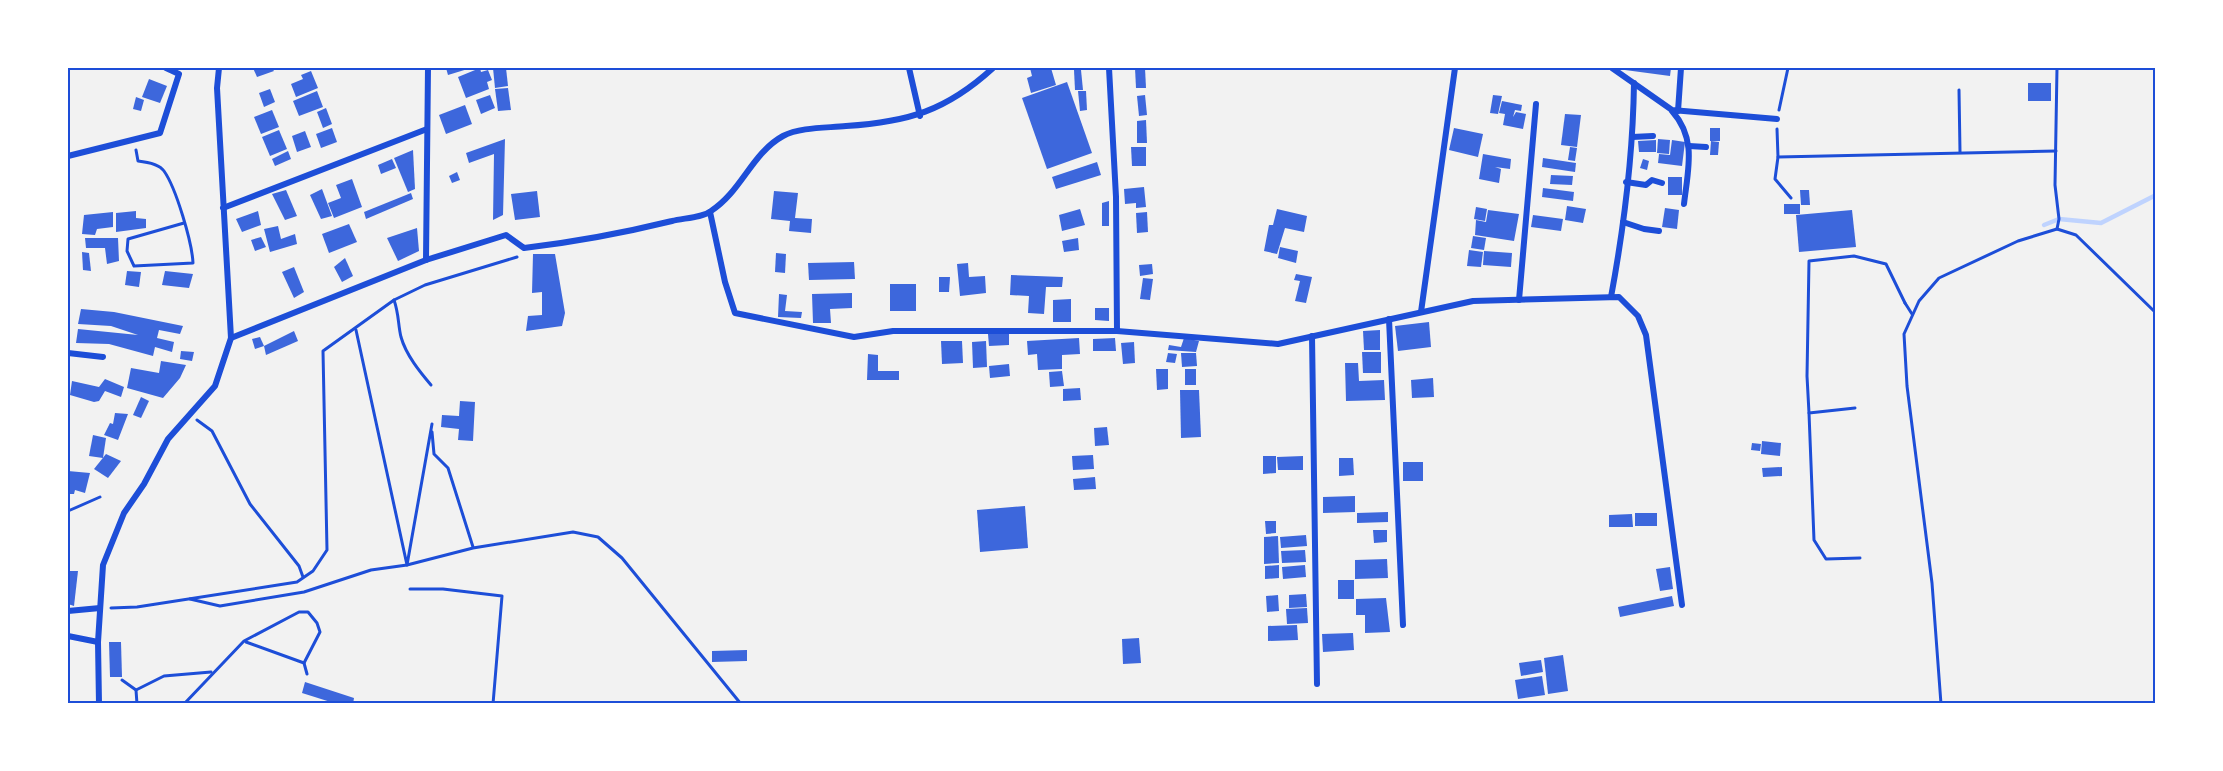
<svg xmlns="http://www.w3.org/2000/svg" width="2223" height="771" viewBox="0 0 2223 771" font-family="'IBM Plex Serif',serif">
<rect width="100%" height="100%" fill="#f2f2f2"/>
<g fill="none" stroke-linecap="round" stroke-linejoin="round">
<!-- stream -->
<polyline stroke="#bfd3fe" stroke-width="4.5" points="2044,225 2059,219 2101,223 2156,195"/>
</g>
<!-- building -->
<g fill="#3d67dc">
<polygon points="253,68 272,68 274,71 257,77"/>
<polygon points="446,68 471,68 448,75"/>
<polygon points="480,68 481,72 488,70 492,80 487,82 489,89 466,98 458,77"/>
<polygon points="493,68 506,68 508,86 495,88"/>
<polygon points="1030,68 1051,68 1056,85 1031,93 1027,78 1032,76"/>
<polygon points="1135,68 1145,68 1146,88 1136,88"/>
<polygon points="1625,68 1671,68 1670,76 1625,70"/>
<polygon points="1074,70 1081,70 1083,90 1075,90"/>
<polygon points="311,71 318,88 296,97 291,84 303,79 301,75"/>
<polygon points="149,79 167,86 160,103 142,97"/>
<polygon points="1067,82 1092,153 1047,169 1022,98"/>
<rect x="2028" y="83" width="23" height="18"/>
<polygon points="508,88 511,110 498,111 495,89"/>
<polygon points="270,89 275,102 264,107 259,93"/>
<polygon points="317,91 323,107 299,116 293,101"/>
<polygon points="1078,91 1086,91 1087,110 1080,111"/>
<polygon points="490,95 495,108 481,114 476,100"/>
<polygon points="1145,95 1147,115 1139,116 1137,96"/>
<polygon points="1493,95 1502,96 1498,114 1490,113"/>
<polygon points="136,97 144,100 141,111 133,109"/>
<polygon points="1502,101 1522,105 1521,111 1515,110 1513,117 1516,112 1526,114 1523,129 1503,125 1505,114 1499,113"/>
<polygon points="465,105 472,124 446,134 439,115"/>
<polygon points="326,108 332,124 323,128 317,112"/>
<polygon points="272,110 279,127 261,134 254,117"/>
<polygon points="1565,114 1581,115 1577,147 1561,145"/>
<polygon points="1146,120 1147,143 1137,143 1137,121"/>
<polygon points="332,128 337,142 321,148 316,134"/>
<polygon points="1454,128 1483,134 1478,157 1449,150"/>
<rect x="1710" y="128" width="10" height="13"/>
<polygon points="279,130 287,149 270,156 262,137"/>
<polygon points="305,131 311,147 297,152 292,136"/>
<polygon points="505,139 503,215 493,220 494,154 469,163 466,153"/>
<polygon points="1658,139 1670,140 1669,154 1657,153"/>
<polygon points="1656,140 1656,152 1639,152 1638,141"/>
<polygon points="1672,140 1685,142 1682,166 1658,163 1659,154 1670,155"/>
<polygon points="1711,141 1719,142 1718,155 1710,155"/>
<polygon points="1131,147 1146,147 1146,166 1132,166"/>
<polygon points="1570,147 1577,148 1575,161 1568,160"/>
<polygon points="413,150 415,189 408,192 394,158"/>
<polygon points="288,151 291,159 275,166 272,159"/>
<polygon points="1483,154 1511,159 1510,169 1495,167 1501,169 1499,183 1479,179"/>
<polygon points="1543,158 1576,163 1575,172 1542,167"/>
<polygon points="392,159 396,168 381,174 378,165"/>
<polygon points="1643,159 1649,161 1647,170 1640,168"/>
<polygon points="1097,162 1101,175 1056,189 1052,177"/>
<polygon points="457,172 460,180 452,183 449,176"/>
<polygon points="1551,175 1573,176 1572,185 1550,184"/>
<rect x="1668" y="177" width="14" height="18"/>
<polygon points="352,179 362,207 334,218 328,203 341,198 336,185"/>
<polygon points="1144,187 1146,207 1136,208 1136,203 1125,204 1124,189"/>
<polygon points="1543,188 1574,192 1573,201 1542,197"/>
<polygon points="322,189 332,216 321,219 310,195"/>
<polygon points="286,190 297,216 285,220 272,194"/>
<polygon points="1800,190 1809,190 1810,205 1801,205"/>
<polygon points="537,191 540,217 515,220 511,194"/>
<polygon points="774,191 798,193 795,218 812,219 811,233 789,231 790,221 771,219"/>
<polygon points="411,193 413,199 366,219 364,212"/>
<polygon points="1109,201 1109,226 1102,226 1102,203"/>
<rect x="1784" y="204" width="16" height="10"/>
<polygon points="1567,206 1586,209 1583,223 1565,220"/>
<polygon points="1476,207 1487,209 1485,221 1474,219"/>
<polygon points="1665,208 1679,210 1677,229 1662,227"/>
<polygon points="1080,209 1085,225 1062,231 1059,215"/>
<polygon points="1277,209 1307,216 1304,232 1285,228 1277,254 1264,251 1269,225 1273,225"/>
<polygon points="1488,210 1519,214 1514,241 1475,235 1476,220 1486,222"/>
<polygon points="1852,210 1856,247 1799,252 1796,215"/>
<polygon points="136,211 136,218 146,219 146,228 116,232 116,213"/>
<polygon points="258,211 261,225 242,232 236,219"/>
<polygon points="113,212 113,227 97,229 95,235 82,234 84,215"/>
<polygon points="1147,212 1148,232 1137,233 1136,213"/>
<polygon points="1533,215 1563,219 1561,231 1531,227"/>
<polygon points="349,224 357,242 329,253 322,234"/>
<polygon points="278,226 281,239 295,234 297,244 270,252 264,229"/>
<polygon points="417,228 419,251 398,261 387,238"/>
<polygon points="1473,236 1486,238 1484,250 1471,248"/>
<polygon points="261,237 266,247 255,251 251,240"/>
<polygon points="85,238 118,238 119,261 107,264 105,248 86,248"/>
<polygon points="1078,238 1079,250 1064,252 1062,241"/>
<polygon points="1280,247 1298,251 1296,263 1278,258"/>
<polygon points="1469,250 1483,252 1481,267 1467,266"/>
<polygon points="1484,251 1512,253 1511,267 1483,265"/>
<polygon points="82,252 89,253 91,271 83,270"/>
<polygon points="776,253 786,254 785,273 775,272"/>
<polygon points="533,254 555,254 565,313 562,326 526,331 528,316 542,315 542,292 532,293"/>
<polygon points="345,258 353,276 342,282 334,267"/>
<polygon points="854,262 855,279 809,280 808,263"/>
<polygon points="968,263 969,277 985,276 986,293 960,296 957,264"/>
<polygon points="1152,264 1153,274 1140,276 1139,265"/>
<polygon points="294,267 304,292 294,298 282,272"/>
<polygon points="127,271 141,272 139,287 125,285"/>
<polygon points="165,271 193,274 189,288 162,285"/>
<polygon points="1296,274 1312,277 1306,303 1295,301 1300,281 1294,280"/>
<polygon points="1011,275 1063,277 1062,287 1046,287 1044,314 1028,313 1029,296 1010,295"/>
<polygon points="939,277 950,277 949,292 939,292"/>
<polygon points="1143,278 1153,279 1150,300 1140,299"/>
<rect x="890" y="284" width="26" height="27"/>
<polygon points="852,293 852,308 830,309 831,323 813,323 812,294"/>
<polygon points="779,294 787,295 785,311 802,312 801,318 778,317"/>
<polygon points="1071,299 1071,322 1053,322 1053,300"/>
<polygon points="1095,308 1109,308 1109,321 1095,320"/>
<polygon points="81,309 114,312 183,326 180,334 159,330 157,338 174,342 172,352 155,347 153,356 109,344 76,343 78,329 138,335 111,326 78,324"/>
<polygon points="1429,322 1431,347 1398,351 1395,326"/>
<polygon points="1380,330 1380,350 1364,350 1363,331"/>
<polygon points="294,331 298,341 266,355 264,346"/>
<polygon points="1009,333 1009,345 989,346 988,334"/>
<polygon points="260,337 264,346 255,349 252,339"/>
<polygon points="1079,338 1080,354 1062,355 1062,369 1038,370 1037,354 1028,355 1027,341"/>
<polygon points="1115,338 1116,351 1093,351 1093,339"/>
<polygon points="1184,338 1199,341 1196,352 1168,350 1169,345 1181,347"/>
<polygon points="941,341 962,341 963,363 942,364"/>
<polygon points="986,341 987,367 973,368 972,342"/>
<polygon points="1134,342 1135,363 1123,364 1121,343"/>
<polygon points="181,351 194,352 192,361 180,359"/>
<polygon points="1362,352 1381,352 1381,373 1363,373"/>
<polygon points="1168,353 1177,354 1175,363 1166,362"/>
<polygon points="1181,353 1196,353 1197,366 1182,367"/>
<polygon points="868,354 878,355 878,371 899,371 899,380 867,380"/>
<polygon points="161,361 186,365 180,378 163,398 127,388 131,368 159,373"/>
<polygon points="1345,363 1358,363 1359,381 1384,380 1385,400 1346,401"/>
<polygon points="1009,364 1010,376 990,378 989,366"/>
<polygon points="1156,369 1168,369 1168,389 1157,390"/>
<rect x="1185" y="369" width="11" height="16"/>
<polygon points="1062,371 1064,386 1050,387 1049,372"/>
<polygon points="1433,378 1434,397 1412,398 1411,380"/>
<polygon points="105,379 124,387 121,397 105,391 99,401 94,402 70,395 72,381 99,387"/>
<polygon points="1080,388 1081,400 1063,401 1063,389"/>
<polygon points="1180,390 1199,390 1201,437 1181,438"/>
<polygon points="141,397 149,401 141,418 133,415"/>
<polygon points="460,401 475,402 473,441 458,440 459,429 441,427 442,415 459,416"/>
<polygon points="115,413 128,414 118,440 104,435 110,423 113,424"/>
<polygon points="1107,427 1109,445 1095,446 1094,428"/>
<polygon points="93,435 106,438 103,458 89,456"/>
<polygon points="1762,441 1781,443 1780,456 1761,454"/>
<polygon points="1752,443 1761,444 1760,451 1751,450"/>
<polygon points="106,454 121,461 108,478 94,469"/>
<polygon points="1093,455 1094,469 1073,470 1072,456"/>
<polygon points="1263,456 1276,456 1276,473 1263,474"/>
<polygon points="1303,456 1303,470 1278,470 1277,457"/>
<polygon points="1339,458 1353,458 1354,475 1339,476"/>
<rect x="1403" y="462" width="20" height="19"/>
<polygon points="1782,467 1782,476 1763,477 1762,468"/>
<polygon points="68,471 90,473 85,493 75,490 74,494 68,494"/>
<polygon points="1095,477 1096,489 1074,490 1073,479"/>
<polygon points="1355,496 1355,512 1323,513 1323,497"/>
<polygon points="1025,506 1028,548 980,552 977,510"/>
<polygon points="1388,512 1388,522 1357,523 1357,513"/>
<rect x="1635" y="513" width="22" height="13"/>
<polygon points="1632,514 1633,527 1609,527 1609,515"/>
<polygon points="1265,521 1276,521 1276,533 1266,534"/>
<polygon points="1373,530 1387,530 1387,542 1374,543"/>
<polygon points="1306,535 1307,546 1281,548 1280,537"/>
<polygon points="1278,536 1279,563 1264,564 1264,537"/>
<polygon points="1305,550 1306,562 1282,563 1281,551"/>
<polygon points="1387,559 1388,578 1355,579 1355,560"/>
<polygon points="1279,565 1279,578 1265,579 1265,566"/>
<polygon points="1305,565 1306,577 1283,579 1282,567"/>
<polygon points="1670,567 1673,589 1660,591 1656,569"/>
<polygon points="68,571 78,571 74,606 68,604"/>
<rect x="1338" y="580" width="16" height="19"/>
<polygon points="1306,594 1307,607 1289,608 1289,595"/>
<polygon points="1278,595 1279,611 1267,612 1266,596"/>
<polygon points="1672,596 1674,606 1620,617 1618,607"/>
<polygon points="1386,598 1390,632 1365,633 1365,615 1356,615 1356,599"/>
<polygon points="1307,608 1308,623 1287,624 1286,609"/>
<polygon points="1297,625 1298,640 1268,641 1268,626"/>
<polygon points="1353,633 1354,650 1323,652 1322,634"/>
<polygon points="1139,638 1141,663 1123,664 1122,639"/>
<polygon points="109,642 121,642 122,677 110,677"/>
<polygon points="747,650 747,661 712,662 712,651"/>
<polygon points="1563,655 1568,691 1548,694 1544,658"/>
<polygon points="1541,660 1543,672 1521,676 1519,663"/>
<polygon points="1542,676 1545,695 1518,699 1515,680"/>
<polygon points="305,682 354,698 353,704 337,704 302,693"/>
</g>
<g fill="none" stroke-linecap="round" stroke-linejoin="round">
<!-- path -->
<g stroke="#1d4ed8" stroke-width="3">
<polyline points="1959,90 1960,152"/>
<polyline points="1779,110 1788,68"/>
<polyline points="1777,129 1778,157"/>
<path d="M 136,150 L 138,161 C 147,162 159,164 164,171 C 176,188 192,242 193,263 L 134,266 L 127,251 L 128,239 L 184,223"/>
<polyline points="1791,198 1775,179 1778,157 2056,151"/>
<polyline points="2057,229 2059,219 2055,185 2057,68"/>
<path d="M 394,300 C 399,314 398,325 401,337 C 406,355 420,372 431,385"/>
<polyline points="1905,303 1912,314"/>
<polyline points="356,330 407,565 432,424"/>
<polyline points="1855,408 1809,413 1814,540 1826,559 1860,558"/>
<polyline points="1809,413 1807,376 1809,261 1854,256 1886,264 1905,303 1886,264"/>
<polyline points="197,420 212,431 250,504 299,566 303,577"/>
<polyline points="432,432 434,454 448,468 473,547"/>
<polyline points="68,511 100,497"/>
<polyline points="410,589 443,589 502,596 493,704"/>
<polyline points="190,599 220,606 304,592 371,570 407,565 473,548 573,532 598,537 622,558 741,704"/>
<polyline points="111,608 137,607 297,582 313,571 327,550 323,351 394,300 425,285 517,257"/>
<polyline points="246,642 304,663 307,674"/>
<polyline points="122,680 136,690 137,704"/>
<polyline points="136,690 164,676 211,672"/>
<polyline points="184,704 244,641 299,612 308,612 317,623 320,632 304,663"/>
<polyline points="1941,704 1932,583 1907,386 1904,334 1919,301 1939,278 2018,241 2057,229 2076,235 2156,313"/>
</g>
<!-- minor -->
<g stroke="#1d4ed8" stroke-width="6">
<polyline points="909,68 920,116"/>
<polyline points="1109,68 1116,197 1117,331"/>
<polyline points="1612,68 1672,110 1777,119"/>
<path d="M 1672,111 C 1697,139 1688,169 1684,204"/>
<polyline points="1678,111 1681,68"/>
<polyline points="1632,137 1653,136"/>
<polyline points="1689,146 1706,147"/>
<polyline points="68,156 160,133 179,74 166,68"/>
<polyline points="1626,182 1646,185 1652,180 1662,183"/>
<polyline points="223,208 427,129"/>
<polyline points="710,212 725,282 735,313 854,337 893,331 1117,331 1278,344 1473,301 1619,297 1638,316 1646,335 1682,605"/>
<polyline points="1623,222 1644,229 1659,231"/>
<polyline points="426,260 428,68"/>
<path d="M 1611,297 C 1624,227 1633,154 1634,83"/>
<polyline points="1519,300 1536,104"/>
<polyline points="1421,312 1455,68"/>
<polyline points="1389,319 1403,625"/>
<polyline points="1312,336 1317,684"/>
<path d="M 231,338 L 426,260 L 506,235 L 524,248 C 575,242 623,233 672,221 C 683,218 702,218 711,211 C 741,192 752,153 783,136 C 800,127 827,128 846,126 C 908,122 946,111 993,68"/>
<polyline points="68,353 103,357"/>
<polyline points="68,611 100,608"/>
<polyline points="68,636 98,642"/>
<polyline points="99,704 98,642 103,565 124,513 144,484 168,439 215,386 231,338 217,88 219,68"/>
</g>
</g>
<!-- border -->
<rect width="2223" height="771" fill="none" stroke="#ffffff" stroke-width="138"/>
<rect x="69" y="69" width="2085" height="633" fill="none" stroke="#1d4ed8" stroke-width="2"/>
</svg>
